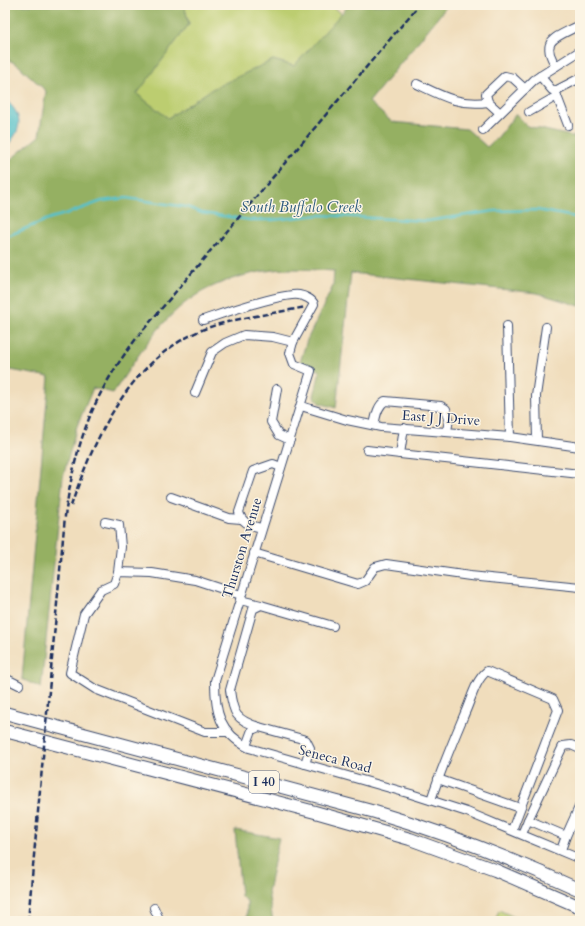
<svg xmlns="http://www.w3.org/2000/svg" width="585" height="926" viewBox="0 0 585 926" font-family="Cardo,serif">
<rect width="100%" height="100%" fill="#fcf5e5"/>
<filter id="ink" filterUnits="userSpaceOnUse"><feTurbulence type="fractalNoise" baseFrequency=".025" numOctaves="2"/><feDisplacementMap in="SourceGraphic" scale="8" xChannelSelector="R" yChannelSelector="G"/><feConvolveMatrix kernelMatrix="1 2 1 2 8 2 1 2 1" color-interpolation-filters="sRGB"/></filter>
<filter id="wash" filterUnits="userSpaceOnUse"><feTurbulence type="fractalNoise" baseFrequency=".012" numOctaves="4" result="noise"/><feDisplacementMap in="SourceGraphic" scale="16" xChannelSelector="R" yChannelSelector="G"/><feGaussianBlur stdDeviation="0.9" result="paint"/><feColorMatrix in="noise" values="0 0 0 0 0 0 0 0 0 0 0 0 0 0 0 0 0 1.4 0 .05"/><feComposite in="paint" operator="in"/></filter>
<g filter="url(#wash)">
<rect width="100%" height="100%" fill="#f0ddbc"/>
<!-- green -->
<g fill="#bccd70" stroke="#6c7e67">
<polygon points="184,5 332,5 342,14 294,66 273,60 213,89 168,118 136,94 189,24"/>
<polygon points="499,910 523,921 495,921"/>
</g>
<!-- forest -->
<g fill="#95b062" stroke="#587060">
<path d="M 5,5 L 184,5 L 189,24 L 137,94 L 168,118 L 212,89 L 273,60 L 294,66 L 349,5 L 448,5 L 369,102 L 392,122 L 467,129 L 487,147 L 498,137 L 516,114 L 527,126 L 580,138 L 580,306 L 537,293 L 351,273 L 336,408 L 319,403 L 314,396 L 320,371 L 300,362 L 307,340 L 333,286 L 334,271 C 319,270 305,269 291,269 C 260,269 218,280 192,298 C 159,320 135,361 113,393 L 93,388 L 77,426 L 63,477 L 41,688 L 22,679 L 49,377 L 5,369 L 5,164 L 39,136 L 46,91 L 18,65 L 5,58 Z"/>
<polygon points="235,830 279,838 268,892 273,921 247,921 247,901 241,896"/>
</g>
<!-- water -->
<path fill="#54c1ca" stroke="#387894" d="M 5,99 C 25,117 22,130 5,148 Z"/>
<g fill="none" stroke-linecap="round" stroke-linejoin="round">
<!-- stream -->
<polyline stroke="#54c1ca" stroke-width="2.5" points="5,237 51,218 69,213 102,201 126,198 187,207 202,213 250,220 272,220 320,215 427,221 494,211 537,210 580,218"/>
</g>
</g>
<g filter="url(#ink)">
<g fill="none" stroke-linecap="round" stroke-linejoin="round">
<defs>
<g id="minor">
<path d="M 556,66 C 540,41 554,38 576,27 L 580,28"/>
<polyline points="540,76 552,90 555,91 580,78"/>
<path d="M 417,84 C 442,96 459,106 488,102"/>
<polyline points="555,91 568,125"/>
<polyline points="529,112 557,96"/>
<polyline points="500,113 488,102 486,94 505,76 513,78 525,89"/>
<polyline points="483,130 534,80 580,51"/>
<path d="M 203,320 C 221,314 284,292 299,295 C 304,296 312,299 314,304 L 293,342"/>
<polyline points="507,326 510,437"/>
<polyline points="277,389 271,422 279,435 290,440"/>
<path d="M 195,393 L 212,352 L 225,343 L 244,335 L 273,337 L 293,342 L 290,353 L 294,364 L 311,371 L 215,681 C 215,712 219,732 249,748 L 411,794 L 467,812 L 580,859"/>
<polyline points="301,406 347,420 381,427 510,437 580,447"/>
<path d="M 374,425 C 376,417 377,406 385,401 L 441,406 L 446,409 L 449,419 L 447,431"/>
<polyline points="404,428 400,454 580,474"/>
<polyline points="537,440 536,396 546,327"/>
<polyline points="367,450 400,454"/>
<polyline points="171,497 229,518 241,519"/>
<polyline points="105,522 119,525 121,547 118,572"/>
<path d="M 261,528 C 251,525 242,524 239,512 L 253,471 L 273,464 L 281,467"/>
<polyline points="254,553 358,584 365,581 375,567 386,564 470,576 580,587"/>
<polyline points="240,600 261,605"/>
<polyline points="5,678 19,685"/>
<path d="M 259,727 C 236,720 233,714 230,690 L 253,609 L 261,605 L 333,626"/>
<polyline points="228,732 205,732 95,689 70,673 84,614 101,590 114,584 118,572 152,573 195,580 241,595"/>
<polyline points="246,746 252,730 259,727 306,740 310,748 305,764"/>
<polyline points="438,779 520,808"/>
<path d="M 431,800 C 441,769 454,739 467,708 C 472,696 476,680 487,671 L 553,699 L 558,710 L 512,830"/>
<polyline points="528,820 563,746 571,745 580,749"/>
<polyline points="522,834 528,820 566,836 561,850"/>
<polyline points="566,836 580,805"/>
<polyline points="154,908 160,921"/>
</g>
<g id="highway">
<path d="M 5,713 L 375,812 C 446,833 513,859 580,890"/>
<polyline points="5,731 315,812 410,839 495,870 580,907"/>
</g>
</defs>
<!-- minor casing -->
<use href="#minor" stroke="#3b496c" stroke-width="10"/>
<!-- highway casing -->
<use href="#highway" stroke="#3b496c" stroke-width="14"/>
<!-- minor -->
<use href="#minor" stroke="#fff" stroke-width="8"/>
<!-- highway -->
<use href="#highway" stroke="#fff" stroke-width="12"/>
<!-- rail -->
<g stroke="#1b2f5e" stroke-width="2.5" stroke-dasharray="6 3" stroke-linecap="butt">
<path d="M 71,506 C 95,435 132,356 207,328 C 238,317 273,314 305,307"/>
<path d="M 28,921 L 65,516 C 76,441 92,395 139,335 L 419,5"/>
</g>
</g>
</g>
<g text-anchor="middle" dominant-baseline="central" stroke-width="3" stroke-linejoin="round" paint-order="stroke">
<!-- shield labels -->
<rect fill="#fcf5e5" stroke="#5e6a86" stroke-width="1" x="249" y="771" width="30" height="22" rx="3"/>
<g font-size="13" font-weight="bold" fill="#1b2f5e">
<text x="264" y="782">I 40</text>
</g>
<!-- street labels -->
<g font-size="14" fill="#1b2f5e" stroke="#fcf5e5">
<text transform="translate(441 418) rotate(4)">East J J Drive</text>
<text transform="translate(242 548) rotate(-73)">Thurston Avenue</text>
<text transform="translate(335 759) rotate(15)">Seneca Road</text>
</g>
<!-- water labels -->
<g font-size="15" font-style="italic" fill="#2c5b7e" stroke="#fcf5e5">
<text x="301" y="207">South Buffalo Creek</text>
</g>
</g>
<!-- margin -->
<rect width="585" height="926" fill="none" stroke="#fcf5e5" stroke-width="20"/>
</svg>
